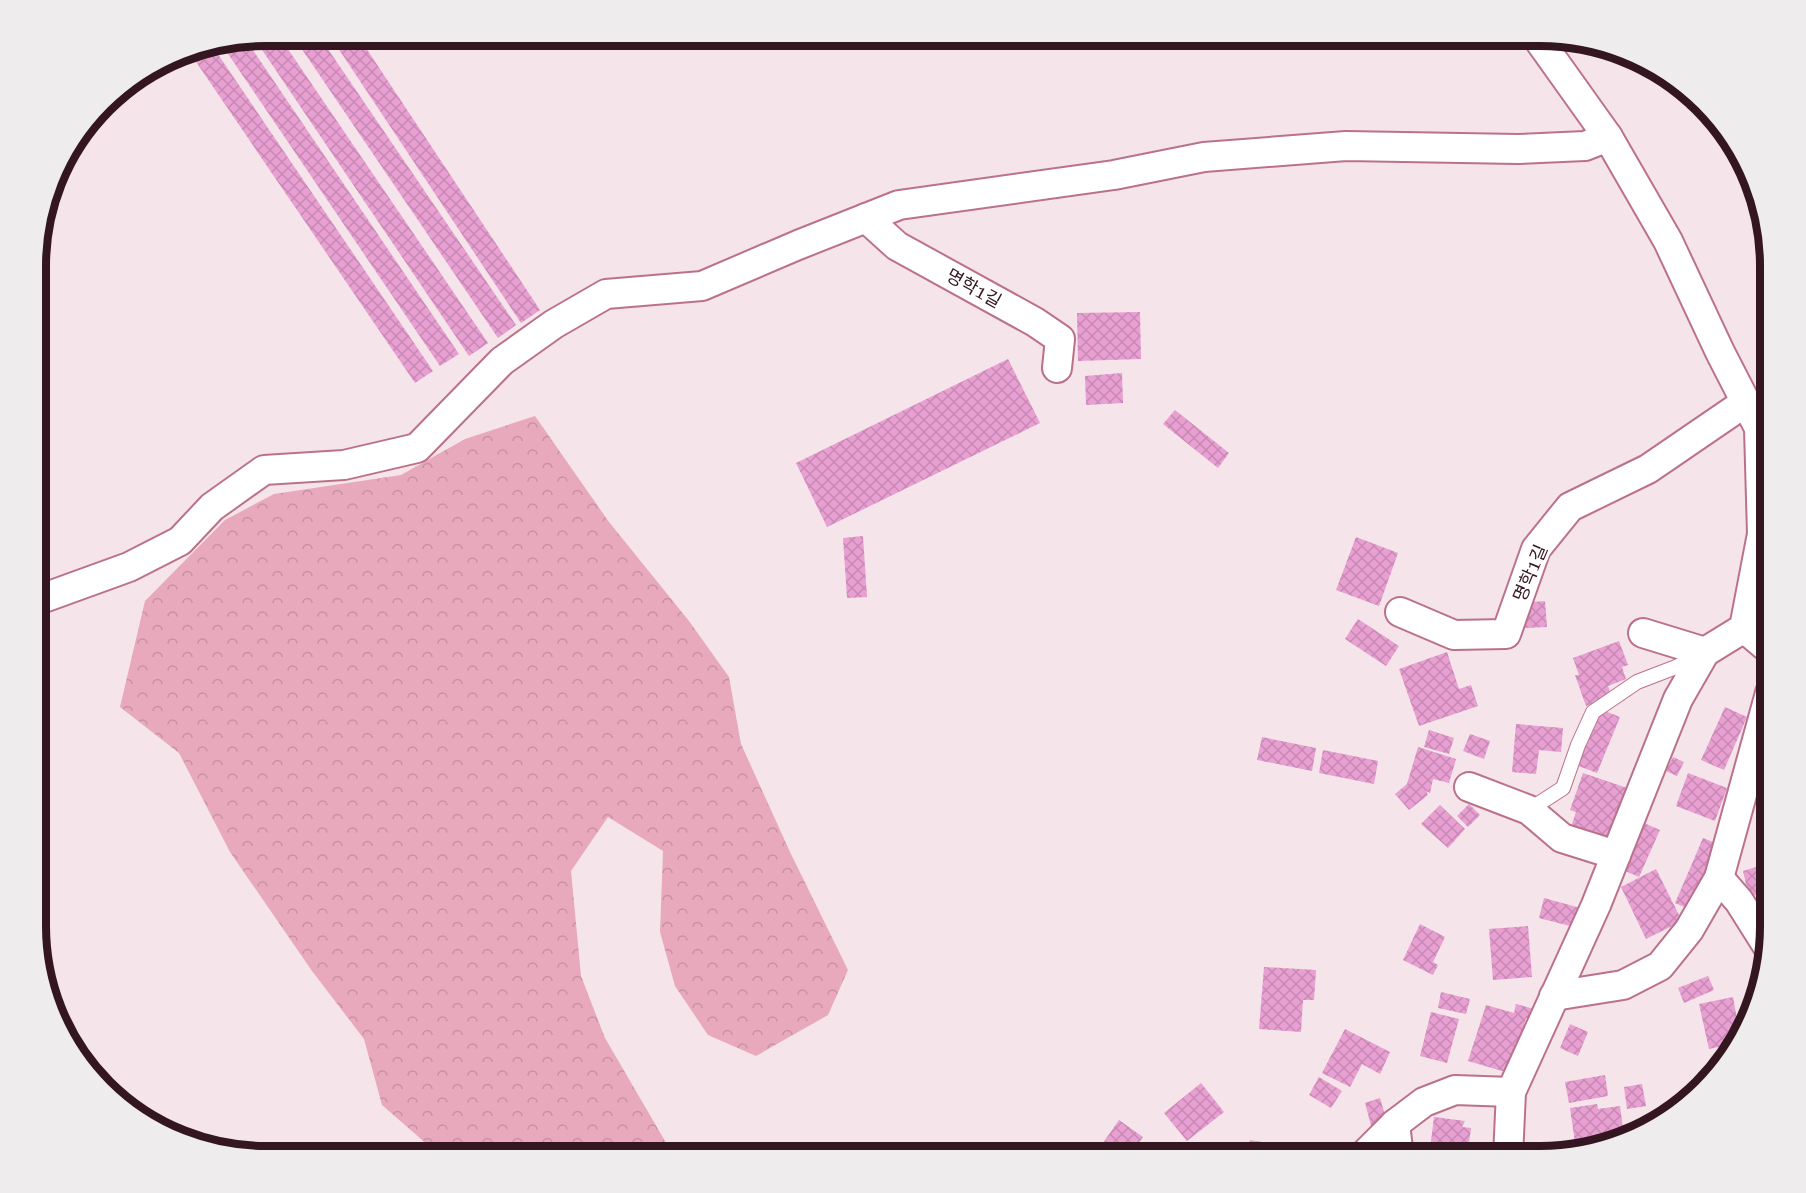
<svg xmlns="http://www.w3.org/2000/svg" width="1806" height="1193" viewBox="0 0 1806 1193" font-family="'Roboto Serif','Noto Sans KR',serif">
<defs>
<pattern id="forest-crowns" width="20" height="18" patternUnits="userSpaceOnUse" patternTransform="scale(1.5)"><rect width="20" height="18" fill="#e8a9bd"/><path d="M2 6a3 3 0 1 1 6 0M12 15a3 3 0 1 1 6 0" fill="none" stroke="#c891a2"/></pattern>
<pattern id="building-cross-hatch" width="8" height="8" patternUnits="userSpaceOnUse" patternTransform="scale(1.5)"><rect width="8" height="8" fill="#e89fd2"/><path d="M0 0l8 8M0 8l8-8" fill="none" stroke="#c888b4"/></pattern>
</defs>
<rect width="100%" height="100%" fill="#f5e4e9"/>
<!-- forest -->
<polygon fill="url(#forest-crowns)" points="535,416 609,522 689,621 729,677 741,744 790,852 848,970 828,1015 756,1056 708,1035 675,986 660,932 663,851 608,817 571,871 581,976 605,1038 672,1153 671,1157 445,1157 437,1153 382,1105 364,1039 312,971 230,852 179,753 120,707 145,601 225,520 274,494 401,475 465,439"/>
<!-- building -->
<g fill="url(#building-cross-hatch)">
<polygon points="267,36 279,36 488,343 469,356 254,38"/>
<polygon points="293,36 319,36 516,325 498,338"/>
<polygon points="330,36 358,36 540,310 521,323"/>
<polygon points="246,40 459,354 440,366 222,45"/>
<polygon points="213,47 433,371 415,383 192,56 203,49"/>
<polygon points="1140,312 1141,359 1078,361 1077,313"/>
<polygon points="1008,359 1040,423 827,527 796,463"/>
<polygon points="1122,373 1123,403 1086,405 1085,376"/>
<polygon points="1175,410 1229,453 1218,468 1163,424"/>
<polygon points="863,536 867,597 847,598 843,538"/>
<polygon points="1356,537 1398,553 1379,606 1336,590"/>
<polygon points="1545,601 1547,627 1523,628 1522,603"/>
<polygon points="1358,619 1399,646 1386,666 1345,639"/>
<polygon points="1619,641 1628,665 1622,667 1626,679 1608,686 1612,697 1586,706 1575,675 1579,675 1573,658"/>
<polygon points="1447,652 1459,689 1471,685 1478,706 1419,726 1399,669"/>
<polygon points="1725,707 1747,717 1724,770 1701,760"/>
<polygon points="1600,709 1620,717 1597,773 1576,765"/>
<polygon points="1516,724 1563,728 1561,752 1539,750 1536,774 1512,772"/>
<polygon points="1429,730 1454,738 1449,754 1424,747"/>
<polygon points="1470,734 1490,741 1484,759 1463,751"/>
<polygon points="1262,737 1316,748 1312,771 1257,760"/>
<polygon points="1418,747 1456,759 1449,783 1433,779 1430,793 1426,791 1428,795 1409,810 1395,794 1407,784"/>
<polygon points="1323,750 1378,761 1374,784 1319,773"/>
<polygon points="1673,757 1684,762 1677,776 1666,771"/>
<polygon points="1583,773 1633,790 1614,845 1570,830 1576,812 1570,810"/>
<polygon points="1688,773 1727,788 1715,821 1676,806"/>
<polygon points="1469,804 1480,815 1468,827 1457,816"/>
<polygon points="1440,805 1465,829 1448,848 1421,824"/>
<polygon points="1644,823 1660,830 1639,877 1623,870"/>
<polygon points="1703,838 1721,845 1694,911 1675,903"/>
<polygon points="1756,867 1763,893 1749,897 1743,871"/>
<polygon points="1656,869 1682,921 1646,939 1621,887"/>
<polygon points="1770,897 1770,926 1767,927 1757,902"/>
<polygon points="1544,898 1584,909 1578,928 1539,918"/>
<polygon points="1420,924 1445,937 1433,962 1438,965 1433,975 1403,960"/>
<polygon points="1528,926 1532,977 1493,980 1489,929"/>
<polygon points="1264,967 1316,970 1314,1000 1303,1000 1301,1032 1259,1029"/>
<polygon points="1708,976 1714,990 1684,1003 1678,988"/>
<polygon points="1441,992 1470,999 1466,1014 1438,1008"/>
<polygon points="1733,997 1737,1019 1745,1017 1747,1023 1737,1043 1709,1049 1699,1004"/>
<polygon points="1516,1004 1538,1010 1535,1019 1526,1018 1509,1073 1468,1061 1486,1005 1514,1013"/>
<polygon points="1431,1012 1459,1019 1447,1063 1420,1056"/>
<polygon points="1570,1024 1588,1032 1578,1056 1560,1048"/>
<polygon points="1345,1029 1390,1052 1380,1074 1362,1064 1350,1087 1322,1073"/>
<polygon points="1605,1075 1608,1096 1569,1103 1565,1082"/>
<polygon points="1319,1077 1342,1091 1331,1108 1309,1095"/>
<polygon points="1201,1083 1224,1112 1187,1141 1164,1113"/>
<polygon points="1642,1084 1646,1106 1627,1109 1624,1087"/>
<polygon points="1380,1098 1388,1125 1372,1129 1365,1103"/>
<polygon points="1597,1104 1598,1109 1620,1106 1624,1136 1576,1150 1570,1108"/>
<polygon points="1648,1114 1651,1127 1645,1129 1643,1116"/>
<polygon points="1434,1117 1465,1121 1462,1127 1471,1128 1467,1157 1429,1157"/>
<polygon points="1119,1120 1143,1137 1129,1157 1095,1157 1094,1156"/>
<polygon points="1250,1140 1297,1148 1296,1157 1247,1157"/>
<polygon points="1565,1145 1565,1153 1554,1157 1520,1157 1520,1147"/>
</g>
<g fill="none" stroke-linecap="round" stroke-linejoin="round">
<defs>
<polyline id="service" points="1529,810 1563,788 1578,745 1593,712 1637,682 1676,667 1698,656"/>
<g id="minor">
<polyline points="866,218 897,246 1035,322 1060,339 1057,368"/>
<polyline points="38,600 129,567 180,541 212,507 264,470 344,465 417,448 502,361 554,324 606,294 702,286 798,245 899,205 1114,175 1204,157 1346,146 1518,149 1585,146 1608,137"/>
<polyline points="1400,612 1454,635 1506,634 1536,549 1570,507 1648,469 1746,402"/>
<polyline points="1744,628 1770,650"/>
<polyline points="1643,633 1705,652"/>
<polyline points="1469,787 1529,810 1562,838 1616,855"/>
<polyline points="1719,878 1739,901 1768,947"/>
<polyline points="1554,996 1623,985 1660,966 1689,930 1719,878 1770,693"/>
<polyline points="1395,1124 1399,1157"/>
<polyline points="1362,1157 1395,1124 1424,1102 1455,1090 1511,1092"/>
<polyline points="1508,1157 1511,1092 1596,905 1678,699 1705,652 1744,628 1762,534 1759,428 1720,352 1668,241 1608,137 1536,36"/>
</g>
</defs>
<!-- service casing -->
<use href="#service" stroke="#bc718b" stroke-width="16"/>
<!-- minor casing -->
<use href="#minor" stroke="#bc718b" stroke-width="32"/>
<!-- service -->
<use href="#service" stroke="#fff" stroke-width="14"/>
<!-- minor -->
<use href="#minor" stroke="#fff" stroke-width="28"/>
</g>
<g text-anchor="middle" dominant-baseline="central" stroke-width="6" stroke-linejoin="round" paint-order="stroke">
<!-- street labels -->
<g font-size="18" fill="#341621" stroke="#fff">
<text transform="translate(974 288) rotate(29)">명학1길</text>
<text transform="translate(1530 573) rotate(-67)">명학1길</text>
</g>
</g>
<!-- crop -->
<path d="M0 0H1806V1193H0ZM266 46H1540A220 220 0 0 1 1760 266V926A220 220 0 0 1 1540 1146H266A220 220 0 0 1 46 926V266A220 220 0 0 1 266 46Z" fill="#efeced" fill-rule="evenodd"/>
<path fill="none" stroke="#341621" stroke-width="8" d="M266 46H1540A220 220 0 0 1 1760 266V926A220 220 0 0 1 1540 1146H266A220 220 0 0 1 46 926V266A220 220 0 0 1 266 46Z"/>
</svg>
